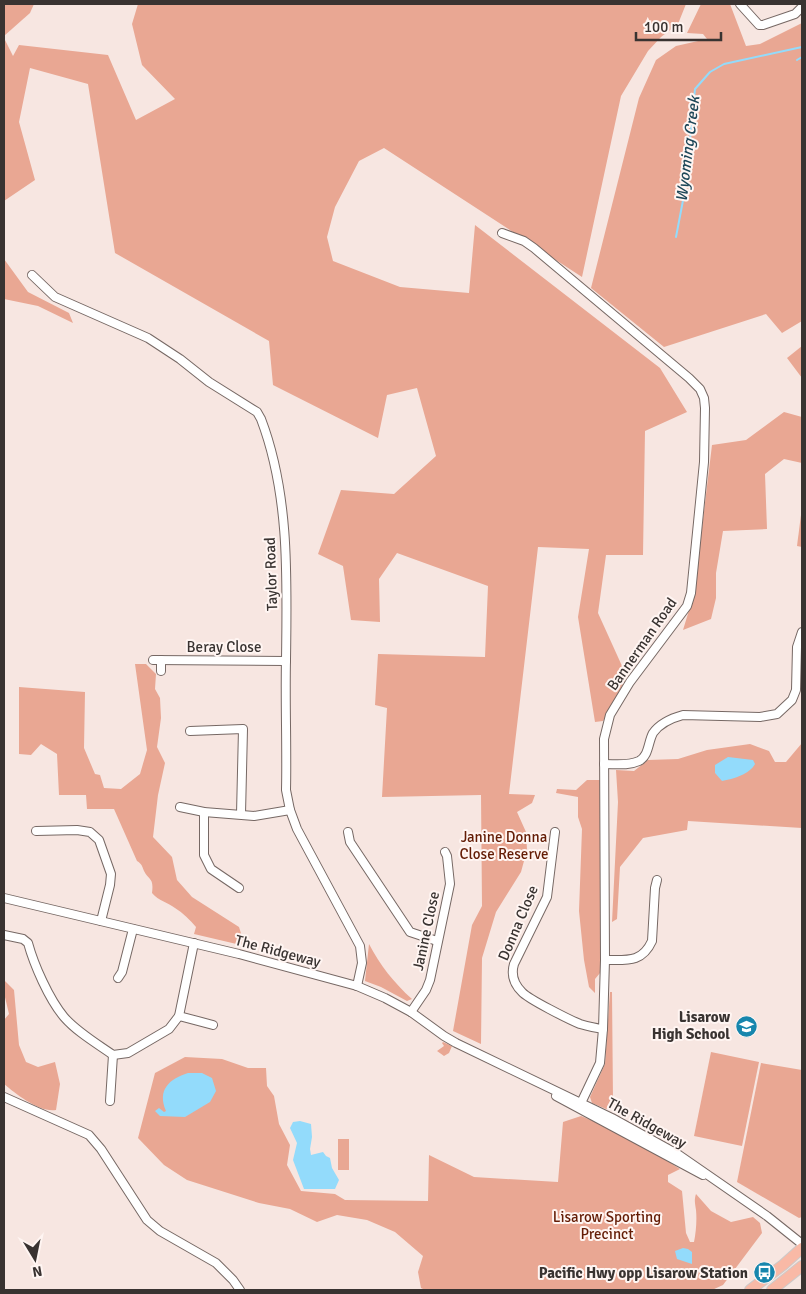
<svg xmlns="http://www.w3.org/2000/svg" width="806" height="1294" viewBox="0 0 806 1294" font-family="Signika,sans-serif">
<rect width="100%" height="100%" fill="#f7e6e1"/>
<!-- green -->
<g fill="#e9a793">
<polygon points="4,4 34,4 30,13 4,36"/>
<polygon points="138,4 686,4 678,24 661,37 648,51 621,96 582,277 384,148 359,161 335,207 327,237 333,261 400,287 469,293 475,225 660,368 687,412 645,431 643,555 606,555 598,613 627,677 603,721 595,722 578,617 589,549 538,547 509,794 535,795 532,803 517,812 526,832 527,850 521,872 496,912 482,958 481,1044 453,1031 472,925 482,906 481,795 382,797 387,708 375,705 378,654 485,657 488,586 397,553 379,579 380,622 351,620 343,566 318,554 341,490 394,494 436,456 417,388 387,395 378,438 273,385 269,341 115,253 88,84 30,68 19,122 35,180 4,201 4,38 13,56 19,45 108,55 136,120 175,99 142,65 132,24"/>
<polygon points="701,4 730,4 746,46 760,44 802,23 802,321 782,333 766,314 664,347 591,288 639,98 656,60 676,46 707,39 703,34 687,33"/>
<polygon points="4,259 28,292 69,313 73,323 38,306 4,299"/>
<polygon points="802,346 802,378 787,358"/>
<polygon points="784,412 802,417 802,463 784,459 765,474 767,529 723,531 716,573 716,598 711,619 683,630 694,594 712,445 746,440"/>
<polygon points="802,507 802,547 797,546"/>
<path d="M 135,664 L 146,664 L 156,674 L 155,689 L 160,698 L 161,718 L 157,747 L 165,763 L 158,795 L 153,837 L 172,857 L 177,880 L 192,897 L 239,927 L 245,946 L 194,934 L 196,927 C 190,920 183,913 175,908 C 167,902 159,901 152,893 C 154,877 149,881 144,871 C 142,866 142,864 137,861 L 114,809 L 87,809 L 86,795 L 59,795 L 57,754 L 41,744 L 31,755 L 19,754 L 19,687 L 85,692 L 84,748 L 95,774 L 100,775 L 104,788 L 121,789 L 140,774 L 147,750 Z"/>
<polygon points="802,743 802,828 688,821 687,830 643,838 620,867 617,919 612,922 618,802 616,770 634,771 648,760 678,759 707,750 750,744 769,751 775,762 786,762"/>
<polygon points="587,780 600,780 600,973 595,979 595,993 589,987 584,960 579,911 582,829 578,817 578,797 556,793 557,789 576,790"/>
<path d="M 369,944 C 380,965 394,983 412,999 L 407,1001 L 381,987 L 365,981 Z"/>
<path d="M 4,980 L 14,990 L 19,1045 L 26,1062 L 38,1067 L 55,1062 L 60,1084 L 56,1110 C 40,1113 16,1094 4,1084 L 4,1020 L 9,1014 L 4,993 Z"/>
<polygon points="610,992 612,992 613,1101 615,1105 606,1109 592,1103 590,1097 605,1064"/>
<polygon points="443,1042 452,1046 449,1053 444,1056 437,1051 444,1046 442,1043"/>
<polygon points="711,1052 759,1062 742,1146 694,1136"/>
<path d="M 185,1057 L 222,1059 L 248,1068 L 266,1068 L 267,1086 L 274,1096 L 279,1124 L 290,1145 L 287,1165 L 301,1191 L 335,1194 L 345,1200 L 428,1201 L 429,1155 L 474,1177 L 558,1182 L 563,1122 L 581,1116 L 593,1121 L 658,1155 L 680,1169 L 668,1175 L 668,1182 L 682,1191 L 686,1233 L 690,1242 L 694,1242 C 696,1232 697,1220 696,1210 C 695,1203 694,1200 696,1194 L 711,1211 L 731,1222 L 753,1217 L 760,1223 L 762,1233 L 723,1285 L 712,1290 L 425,1290 L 421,1288 L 418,1272 L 423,1256 L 395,1232 L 367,1220 L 337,1215 L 317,1222 L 290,1209 L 259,1203 L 187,1180 L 164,1165 L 138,1138 L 155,1073 Z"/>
<polygon points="761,1063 802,1070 802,1217 799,1218 737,1182"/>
<rect x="338" y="1139" width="11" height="31"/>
</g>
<!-- water -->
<g fill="#93dbfb">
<path d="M 728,757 L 753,760 L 755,764 C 750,774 733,779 722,781 L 715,773 L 715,765 Z"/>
<path d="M 188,1073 L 202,1073 L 212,1078 L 216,1091 L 210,1102 L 185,1117 L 160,1116 L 155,1111 L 159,1108 L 164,1112 L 166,1111 C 157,1090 169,1079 188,1073 Z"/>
<polygon points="300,1121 311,1124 312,1137 310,1149 311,1155 323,1152 326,1156 330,1158 332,1168 339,1180 335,1189 304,1189 293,1160 297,1143 290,1128 293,1122"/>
<polygon points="683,1248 688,1249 692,1252 692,1264 677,1259 675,1251"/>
</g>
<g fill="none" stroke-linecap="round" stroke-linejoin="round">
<!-- stream -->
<g stroke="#93dbfb" stroke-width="2">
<polyline points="797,60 802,57"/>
<polyline points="676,237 685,190 695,89 710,72 724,64 802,47"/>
</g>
<defs>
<g id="minor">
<polyline points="740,4 759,25 763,25 795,14 802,7"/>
<polyline points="502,233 524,241 534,248 689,378 700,389 704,398 705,408 704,462 691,593 687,606 630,682 610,715 604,739 605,960 603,1029 600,1063 581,1103"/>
<path d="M 32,275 L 55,297 L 148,338 L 180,359 L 209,382 L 257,412 L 261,419 C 290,495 287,580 286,660 C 285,703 287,747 286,790 L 290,810 L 297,829 L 360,946 L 362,963 L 357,986"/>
<polyline points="153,660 286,661"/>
<polyline points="161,660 161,671"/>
<polyline points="190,731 243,729 241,814"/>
<path d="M 604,764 C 616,764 628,766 639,761 C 649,756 648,742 653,733 C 660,723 672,718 683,715 L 760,717 L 777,714 L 792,700 L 796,690 L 797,647 L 802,632"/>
<polyline points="180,807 204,812 254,816 290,810"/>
<polyline points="204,812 204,855 211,869 239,888"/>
<polyline points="36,831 77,830 90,832 99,840 111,874 110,885 101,921"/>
<polyline points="348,832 350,842 410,932 437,941"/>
<path d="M 555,832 L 547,897 L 514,964 C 511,974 514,984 522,992 C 528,999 570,1020 580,1024 C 587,1026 595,1028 603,1029"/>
<polyline points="4,898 239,954 357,986 385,998 411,1012 444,1036 456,1043 612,1118 679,1155 767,1216 802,1244"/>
<path d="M 4,935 L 23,939 L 28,943 C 34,965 49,999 64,1017 C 77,1032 96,1043 113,1055 L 128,1053 L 169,1029 L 179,1016 L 194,943"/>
<path d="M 605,960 C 627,960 642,963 652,941 L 655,888 L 657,880"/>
<polyline points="118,978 122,972 133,929"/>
<polyline points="411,1012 426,990 430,980 450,884 447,856 445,852"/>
<polyline points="179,1016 213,1025"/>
<polyline points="556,1096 703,1175"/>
<polyline points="4,1097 89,1135 101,1149 147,1220 160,1231 216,1263 233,1280 240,1290"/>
<polyline points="110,1101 113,1055"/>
</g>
<g id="major">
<polyline points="750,1290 783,1265 802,1248"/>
<polyline points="772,1290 802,1266"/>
</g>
</defs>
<!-- minor casing -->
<use href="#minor" stroke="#766864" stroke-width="10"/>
<!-- major casing -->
<use href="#major" stroke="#cccac9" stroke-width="12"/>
<!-- minor -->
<use href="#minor" stroke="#fff" stroke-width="8"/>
<!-- major -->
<use href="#major" stroke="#f9b9a6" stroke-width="10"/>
</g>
<!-- icons -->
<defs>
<symbol id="school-disc" viewBox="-11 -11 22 22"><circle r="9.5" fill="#1786ad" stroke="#fff5f2"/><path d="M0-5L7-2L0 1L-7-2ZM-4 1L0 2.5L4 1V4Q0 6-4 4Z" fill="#fff"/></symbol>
<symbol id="bus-disc" viewBox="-11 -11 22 22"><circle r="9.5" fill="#1786ad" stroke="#fff5f2"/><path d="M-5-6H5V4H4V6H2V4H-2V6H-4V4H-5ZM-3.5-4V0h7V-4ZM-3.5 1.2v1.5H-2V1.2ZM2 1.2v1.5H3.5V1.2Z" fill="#fff"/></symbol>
</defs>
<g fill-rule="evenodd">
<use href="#school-disc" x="734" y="1014" width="25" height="25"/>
<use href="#bus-disc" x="752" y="1260" width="25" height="25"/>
</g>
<g text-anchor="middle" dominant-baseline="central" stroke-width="4" stroke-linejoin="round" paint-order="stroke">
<!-- street labels -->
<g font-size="15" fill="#393331" stroke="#fff5f2">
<text transform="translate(271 574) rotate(-92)">Taylor Road</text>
<text transform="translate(642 644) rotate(-55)">Bannerman Road</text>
<text x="224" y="647">Beray Close</text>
<text transform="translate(518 923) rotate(-67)">Donna Close</text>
<text transform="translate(426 931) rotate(-78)">Janine Close</text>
<text transform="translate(278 951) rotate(15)">The Ridgeway</text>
<text transform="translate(647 1123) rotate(29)">The Ridgeway</text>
</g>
<!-- park labels -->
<g font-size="15" fill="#641c05" stroke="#fff5f2">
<text x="504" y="837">Janine Donna<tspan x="504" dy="17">Close Reserve</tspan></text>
<text x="607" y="1217">Lisarow Sporting<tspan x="607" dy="17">Precinct</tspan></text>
</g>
<!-- poi labels -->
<g font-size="15" font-weight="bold" fill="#393331" stroke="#fff5f2" text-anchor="end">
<text x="730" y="1017">Lisarow<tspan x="730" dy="17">High School</tspan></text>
<text x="748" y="1273">Pacific Hwy opp Lisarow Station</text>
</g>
<!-- water labels -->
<g font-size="16" font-style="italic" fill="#1e4758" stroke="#fff5f2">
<text transform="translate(688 149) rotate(-83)">Wyoming Creek</text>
</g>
</g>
<!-- border -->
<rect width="806" height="1294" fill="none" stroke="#393331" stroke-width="10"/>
<!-- north arrow -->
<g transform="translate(35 1259) rotate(170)" stroke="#fff5f2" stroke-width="4" paint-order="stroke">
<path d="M0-4L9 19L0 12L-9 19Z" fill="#393331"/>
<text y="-8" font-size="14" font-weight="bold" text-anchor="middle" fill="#393331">N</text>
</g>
<!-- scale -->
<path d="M636 32v8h85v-8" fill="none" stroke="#393331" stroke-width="2.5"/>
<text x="644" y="32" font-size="15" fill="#393331" stroke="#fff5f2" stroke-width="4" paint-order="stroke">100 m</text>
</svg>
